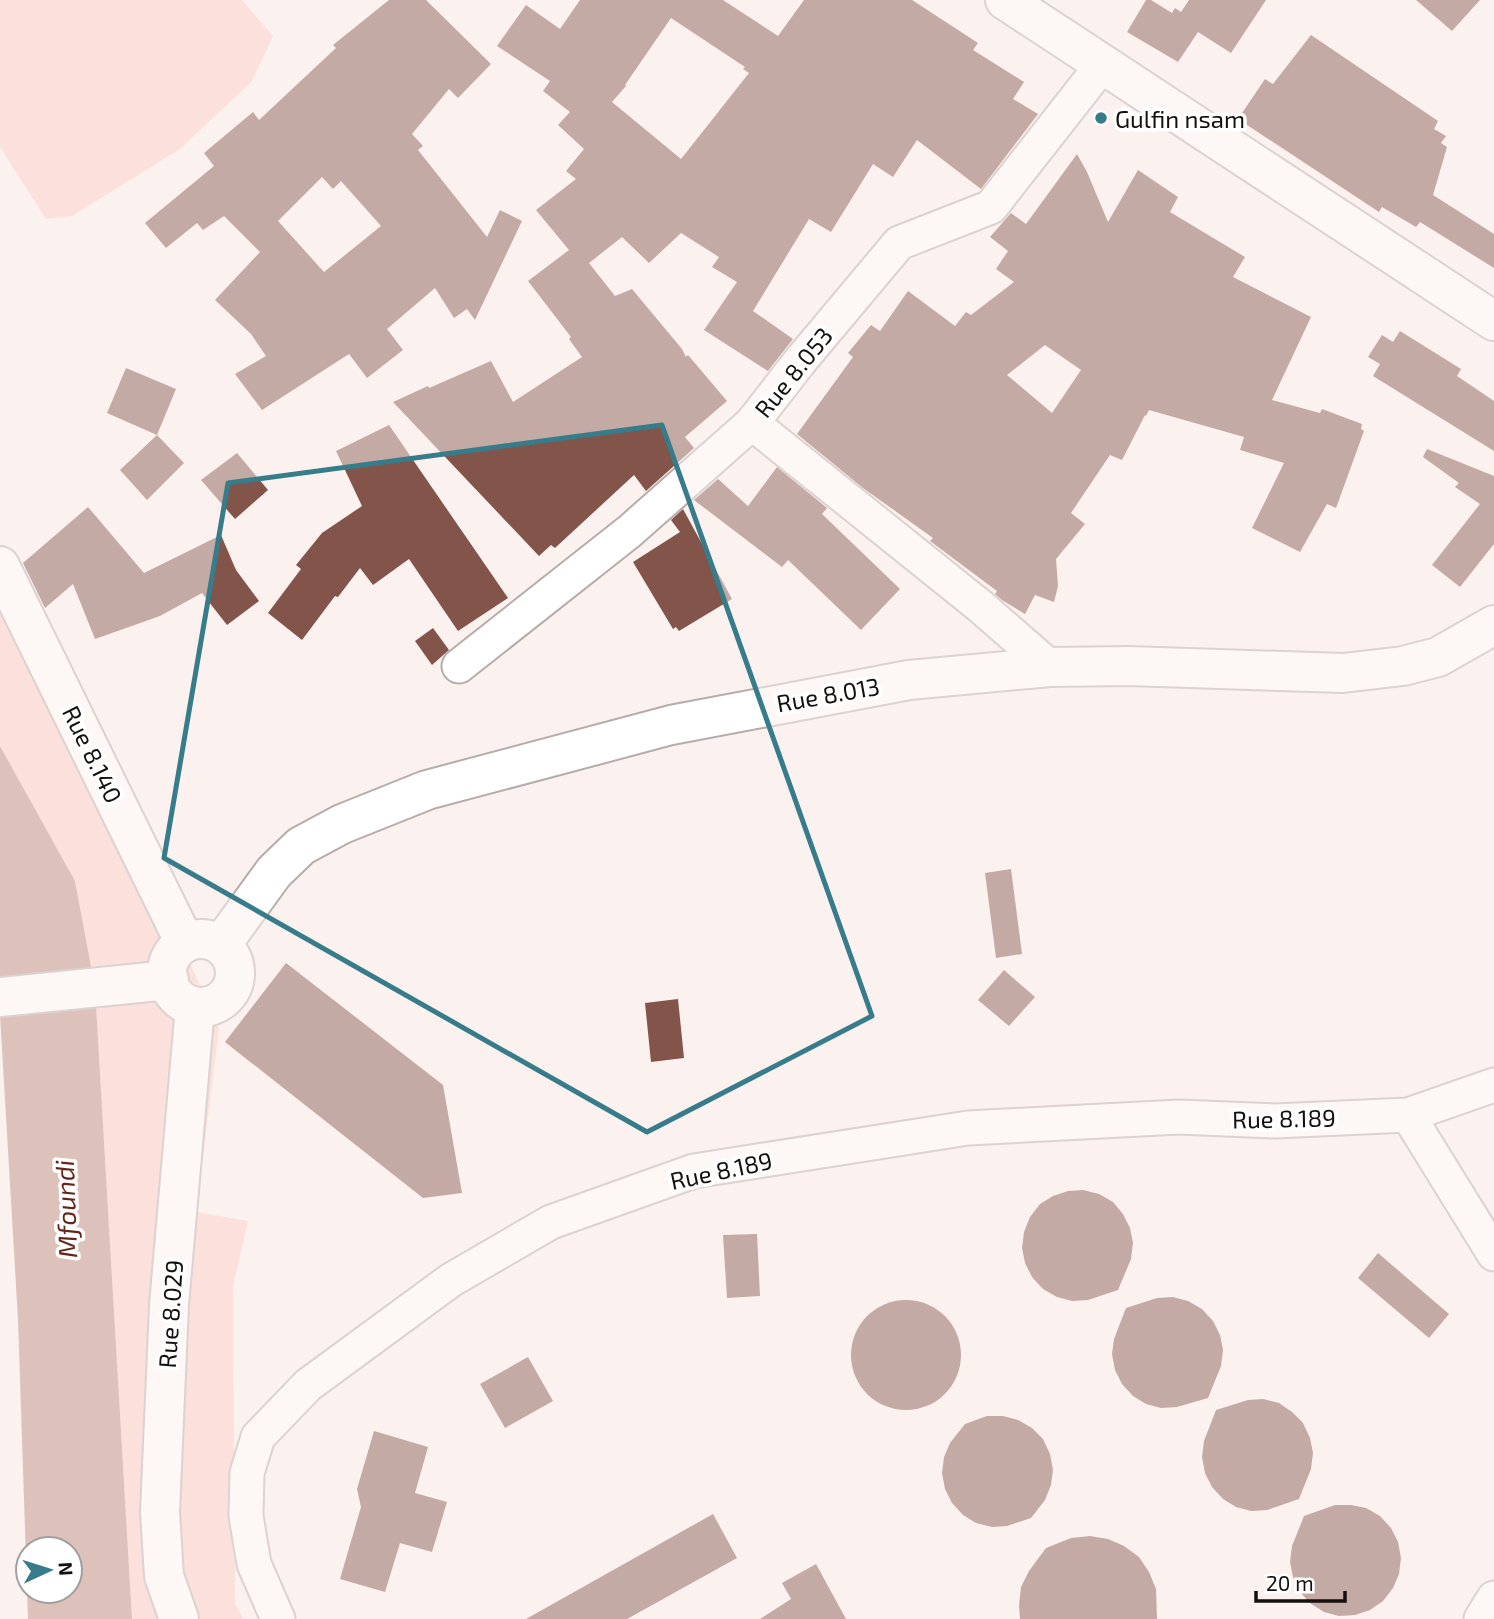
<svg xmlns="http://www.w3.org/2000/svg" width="1494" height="1619" viewBox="0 0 1494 1619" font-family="'Exo 2',sans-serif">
<rect width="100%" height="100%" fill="#fbf1ef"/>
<!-- green -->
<g fill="#fbcdc3">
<polygon points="0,0 242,0 273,36 252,81 180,149 72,216 46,219 0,147"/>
<polygon points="0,566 138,848 219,1028 196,1212 248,1221 233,1286 235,1603 243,1619 132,1619 95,988 75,881 0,746"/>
</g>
<!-- water -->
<path fill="#b9877c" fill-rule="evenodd" d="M 0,746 L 75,881 L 95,988 L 132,1619 L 28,1619 L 18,1319 L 0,1015 ZM 28,1549 L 70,1549 L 70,1591 L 28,1591 Z"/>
<!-- building -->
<g fill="#82544a" fill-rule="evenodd">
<path d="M 389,0 L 426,0 L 491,64 L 458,98 L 449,89 L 412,134 L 423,146 L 418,150 L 487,237 L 500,210 L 522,221 L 475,320 L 467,309 L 454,318 L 435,288 L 387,329 L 403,350 L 367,378 L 349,354 L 262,410 L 235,374 L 266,356 L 251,334 L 215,300 L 260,252 L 224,216 L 203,230 L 197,223 L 166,248 L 145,223 L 214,166 L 204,153 L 253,112 L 259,120 L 336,48 L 333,45 ZM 322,177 L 333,189 L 341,181 L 381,226 L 324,272 L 278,221 Z"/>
<path d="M 580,0 L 723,0 L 778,36 L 804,0 L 912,0 L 978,43 L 973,50 L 1024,82 L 1013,99 L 1038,114 L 981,189 L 917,140 L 893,177 L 873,164 L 831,232 L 809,219 L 753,311 L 793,339 L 768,371 L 704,330 L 737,282 L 712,267 L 719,257 L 681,233 L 649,263 L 622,237 L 589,263 L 615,296 L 632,289 L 682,349 L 686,357 L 688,355 L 727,401 L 685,437 L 694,448 L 646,491 L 634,475 L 555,548 L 551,545 L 539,556 L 393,402 L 428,386 L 429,388 L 491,361 L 513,402 L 582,357 L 569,339 L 571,337 L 528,281 L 569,250 L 536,210 L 576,179 L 566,171 L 584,149 L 558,125 L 570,112 L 543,91 L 550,81 L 497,46 L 526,5 L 560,29 ZM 671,18 L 745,67 L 743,69 L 749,73 L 681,159 L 612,102 L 626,86 L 625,85 Z"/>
<polygon points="1146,0 1151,0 1172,13 1175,8 1181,12 1189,0 1266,0 1231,53 1198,32 1178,62 1127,32"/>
<polygon points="1416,0 1480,0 1452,31"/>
<polygon points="1311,35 1438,121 1434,129 1446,136 1441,143 1447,147 1433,195 1494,234 1494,268 1420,222 1416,227 1382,207 1379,212 1238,119 1265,79 1273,84"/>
<path d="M 1077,154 L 1087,172 L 1108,222 L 1138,170 L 1178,197 L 1170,212 L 1245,257 L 1233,277 L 1311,317 L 1272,400 L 1320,413 L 1322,409 L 1362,424 L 1361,429 L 1364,431 L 1336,508 L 1327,504 L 1300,552 L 1252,528 L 1284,463 L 1240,450 L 1244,437 L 1149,410 L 1146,416 L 1145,415 L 1122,460 L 1110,455 L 1071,513 L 1085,524 L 1056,559 L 1058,586 L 1054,602 L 1035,595 L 1025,614 L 1002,600 L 995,594 L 997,591 L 930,541 L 933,538 L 863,488 L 797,434 L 853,357 L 848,353 L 871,325 L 880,331 L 908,291 L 955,326 L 966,312 L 971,315 L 1014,282 L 996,269 L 1008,251 L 990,237 L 1011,213 L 1026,224 ZM 1045,345 L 1081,370 L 1052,413 L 1007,375 Z"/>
<polygon points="1400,331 1461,369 1457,376 1494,401 1494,451 1373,376 1380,364 1368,357 1382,335 1393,342"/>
<polygon points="126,368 176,389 157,435 107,413"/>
<polygon points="389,425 508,598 458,631 409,559 373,585 360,568 338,597 335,596 302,640 268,613 301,569 296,565 322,533 362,506 336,451"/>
<polygon points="157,435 184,463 147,500 120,470"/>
<polygon points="1427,449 1494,476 1494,544 1460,587 1432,565 1480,504 1455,487 1459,483 1423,457"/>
<polygon points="237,453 268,490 235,519 201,480"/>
<polygon points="777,467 827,508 822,514 900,589 861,630 788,560 782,567 694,500 718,479 748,506"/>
<polygon points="88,507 144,573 221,535 236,570 259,601 227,625 202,593 160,616 95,639 73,584 45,608 23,563"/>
<polygon points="683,509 732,599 679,631 676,627 673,629 633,562 680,532 671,520"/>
<polygon points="433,628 449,650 432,665 415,641"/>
<polygon points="1011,869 1022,954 996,958 985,873"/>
<polygon points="286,963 443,1085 462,1193 423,1198 225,1042"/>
<polygon points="1004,970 1035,997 1009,1026 978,1000"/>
<polygon points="678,999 684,1058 651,1062 645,1003"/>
<polygon points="1083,1190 1099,1194 1113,1202 1123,1214 1130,1228 1133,1243 1131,1259 1118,1290 1088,1300 1072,1301 1057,1297 1043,1289 1032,1277 1025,1263 1022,1248 1024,1232 1030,1217 1040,1204 1053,1196 1068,1191"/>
<polygon points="757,1234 760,1296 727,1298 723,1235"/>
<polygon points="1378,1253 1449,1314 1429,1338 1358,1278"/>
<polygon points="1173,1297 1188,1301 1202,1309 1213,1321 1220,1335 1223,1350 1221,1366 1208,1398 1177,1407 1161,1408 1146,1404 1133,1396 1122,1384 1115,1370 1112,1354 1114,1339 1126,1308 1157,1298"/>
<circle cx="906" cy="1355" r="55"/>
<polygon points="528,1357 553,1401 505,1428 480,1384"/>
<polygon points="1263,1399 1279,1403 1292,1412 1303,1423 1310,1438 1313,1453 1311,1469 1299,1499 1267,1510 1251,1511 1236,1507 1223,1499 1212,1487 1205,1473 1202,1457 1204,1441 1216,1410 1248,1400"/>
<polygon points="987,1416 1003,1416 1018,1420 1032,1428 1043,1439 1050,1454 1053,1470 1051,1485 1045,1500 1031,1518 1007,1526 992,1527 976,1523 963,1515 952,1503 945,1489 942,1473 944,1457 950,1443 965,1424"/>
<polygon points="374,1431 428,1447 415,1493 447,1502 432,1552 400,1543 385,1592 340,1579 361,1507 357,1489"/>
<polygon points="1335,1505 1351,1505 1366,1508 1380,1516 1391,1528 1398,1542 1401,1558 1399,1574 1393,1588 1383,1601 1370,1610 1355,1615 1339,1616 1324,1612 1310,1603 1300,1592 1293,1577 1290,1562 1292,1546 1304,1516"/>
<polygon points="713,1514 737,1558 627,1619 526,1619"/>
<polygon points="1090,1536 1108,1539 1124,1546 1139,1557 1149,1572 1156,1589 1157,1619 1020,1619 1019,1605 1021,1587 1029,1571 1046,1548 1071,1538"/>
<polygon points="816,1564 846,1619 760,1619 791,1599 782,1583"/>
</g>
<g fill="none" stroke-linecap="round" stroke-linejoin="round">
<defs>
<g id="street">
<polyline points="752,423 980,606 1050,667"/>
<polyline points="459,666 630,531 752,423 801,360 899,243 991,207 1103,64"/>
<polyline points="1408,1115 1494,1254"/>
<polyline points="278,1619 254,1564 246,1516 247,1473 258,1437 308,1385 451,1280 551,1222 694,1171 968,1128 1179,1117 1275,1121 1408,1115 1494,1085"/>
<polyline points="1481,1619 1494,1598"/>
</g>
<g id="secondary">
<polyline points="0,566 185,943"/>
<circle cx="201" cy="973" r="34"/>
<polyline points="221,945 274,872 301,846 342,824 427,790 671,725 909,680 1050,667 1128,666 1343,673 1403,666 1438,657 1494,625"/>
<polyline points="0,997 169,980"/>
<polyline points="179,1619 164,1576 160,1512 169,1305 195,1007"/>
</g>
<polyline id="primary" points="1005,0 1494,321"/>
</defs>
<!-- street casing -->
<use href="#street" stroke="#b6adab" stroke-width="37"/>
<!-- secondary casing -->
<use href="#secondary" stroke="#b6adab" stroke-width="42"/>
<!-- primary casing -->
<use href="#primary" stroke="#b6adab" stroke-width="42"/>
<!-- street -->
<use href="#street" stroke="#fff" stroke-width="33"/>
<!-- secondary -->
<use href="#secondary" stroke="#fff" stroke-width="38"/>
<!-- primary -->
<use href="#primary" stroke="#fff" stroke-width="38"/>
</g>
<!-- marked area -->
<path d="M0 0H1494V1619H0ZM 662,425 L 872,1016 L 647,1132 L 164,858 L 228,483 Z" fill="#fbf1ef" fill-opacity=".55" fill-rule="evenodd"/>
<path fill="none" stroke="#377c8a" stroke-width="5" stroke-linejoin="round" d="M 662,425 L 872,1016 L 647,1132 L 164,858 L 228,483 Z"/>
<!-- markers -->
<circle fill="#377c8a" stroke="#fff" stroke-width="2.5" cx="1101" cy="118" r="7"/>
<g text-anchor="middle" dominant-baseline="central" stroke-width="7" stroke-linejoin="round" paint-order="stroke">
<!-- poi labels -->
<g font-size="24" fill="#13100f" stroke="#fff" text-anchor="start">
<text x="1115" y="118">Gulfin nsam</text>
</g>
<!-- street labels -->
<g font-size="24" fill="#13100f" stroke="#fff">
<text transform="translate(793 372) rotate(-51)">Rue 8.053</text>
<text transform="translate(828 694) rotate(-10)">Rue 8.013</text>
<text transform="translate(93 754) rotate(64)">Rue 8.140</text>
<text transform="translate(1284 1118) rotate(-1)">Rue 8.189</text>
<text transform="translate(721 1170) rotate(-12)">Rue 8.189</text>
<text transform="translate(170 1314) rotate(-86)">Rue 8.029</text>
</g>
<!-- water labels -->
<g font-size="26" font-style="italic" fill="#65261a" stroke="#fff">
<text transform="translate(65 1209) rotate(-92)">Mfoundi</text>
</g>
</g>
<!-- north arrow -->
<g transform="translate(49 1570) rotate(86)"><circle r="33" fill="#ffffff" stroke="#a19f9f" stroke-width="2"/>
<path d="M0-5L12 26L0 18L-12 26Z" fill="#377c8a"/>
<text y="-10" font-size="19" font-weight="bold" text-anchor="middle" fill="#13100f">N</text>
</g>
<!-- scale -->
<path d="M1256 1591v10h89v-10" fill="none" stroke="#13100f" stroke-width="3.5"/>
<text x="1266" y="1591" font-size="21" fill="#13100f" stroke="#ffffff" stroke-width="5" paint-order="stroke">20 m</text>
</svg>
